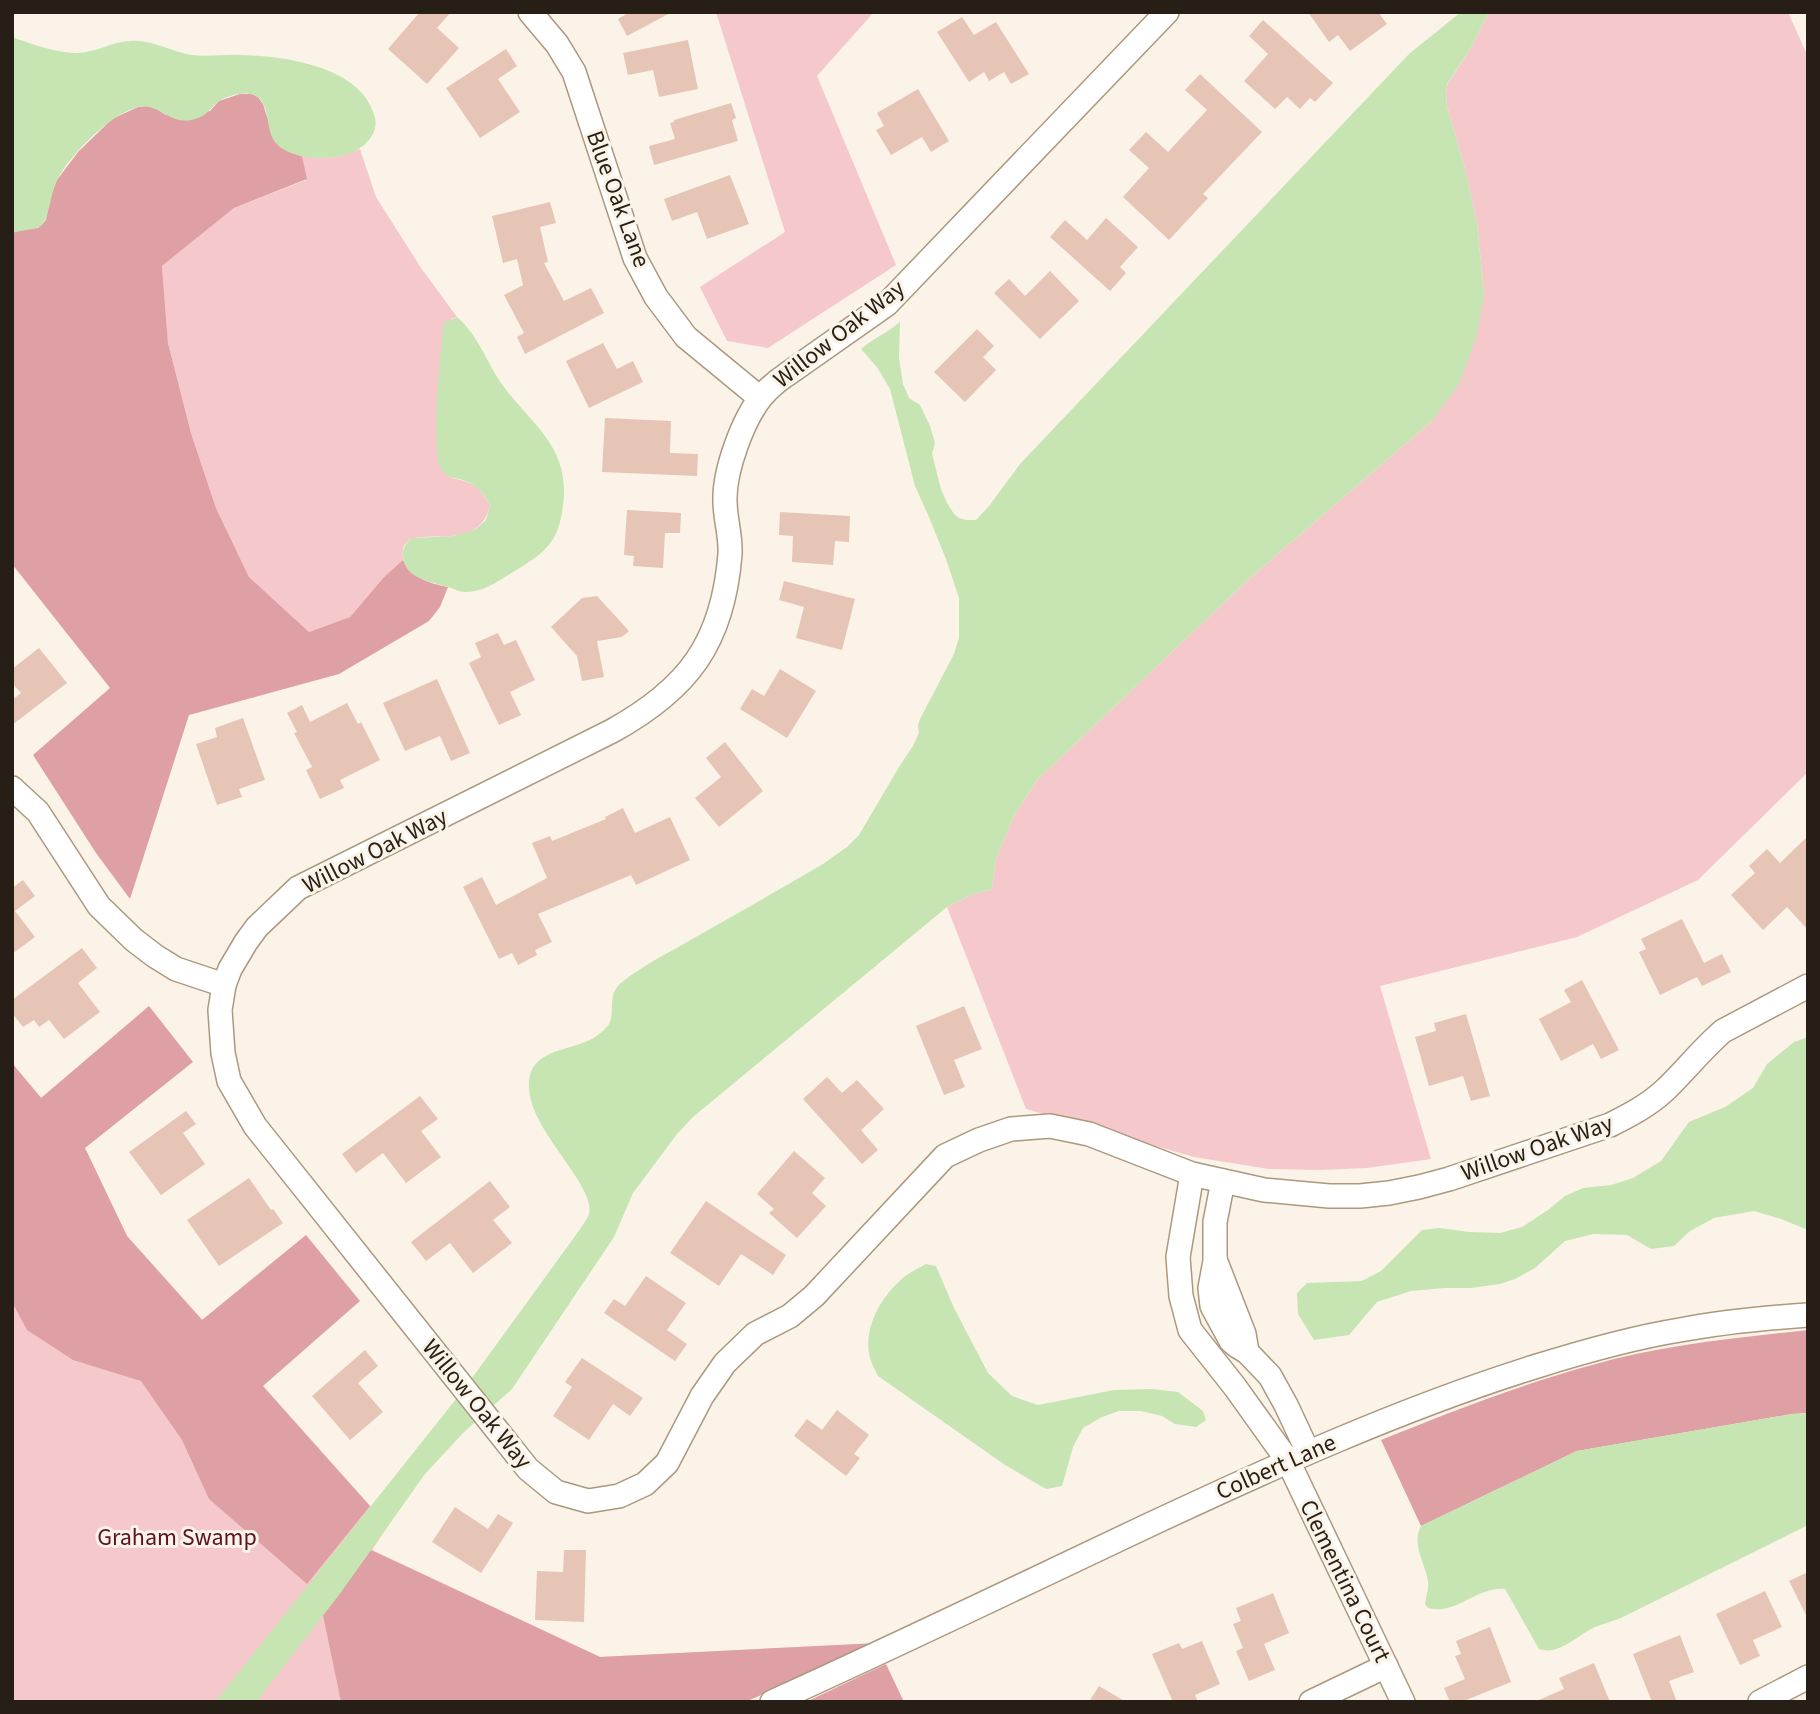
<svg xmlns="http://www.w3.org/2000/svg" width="1820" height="1714" viewBox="0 0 1820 1714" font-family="'Source Sans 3',sans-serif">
<rect width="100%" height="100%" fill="#fbf3e7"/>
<!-- green -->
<g fill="#f5c9cc">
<polygon points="716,12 874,12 817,76 896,265 768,348 727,341 700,287 785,232"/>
<polygon points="1489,12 1788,12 1808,57 1808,772 1698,880 1577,937 1380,986 1431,1159 1367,1168 1321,1170 1269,1169 1194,1157 1026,1109 947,907 971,895 992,889 996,859 1014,816 1037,780 1251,577 1432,421 1484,293 1477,223 1465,169 1447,106 1446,94 1447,85 1471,48"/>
<path d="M 360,149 L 376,197 L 421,268 L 457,317 L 451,319 L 452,478 C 474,483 479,485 490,506 C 476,559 411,520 403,549 C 402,552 403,556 403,560 L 384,577 L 350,617 L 309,632 L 249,577 L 216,508 L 191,433 L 168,343 L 162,266 L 234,208 L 306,180 L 302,156 C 325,159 338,159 360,149 Z"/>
<polygon points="12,1064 85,1148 127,1236 370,1506 390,1523 372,1550 600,1657 879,1643 745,1702 12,1702"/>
</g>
<!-- forest -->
<g fill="#dea0a4">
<path d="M 240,94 L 252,94 L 258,97 L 263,104 L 267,117 L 287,151 L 302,156 L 307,179 L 234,208 L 162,266 L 168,343 L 191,433 L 216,508 L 249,577 L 309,632 L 350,617 L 384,577 L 403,560 C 414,578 427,583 448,587 L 440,607 L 429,621 L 339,674 L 189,715 L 130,899 L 96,853 L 33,755 L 110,688 L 12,564 L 12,233 L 20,230 L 38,228 L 46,220 L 49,200 L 57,180 L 78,152 L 112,119 L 138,107 L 148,106 L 157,109 L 166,115 L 210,111 L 219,101 Z"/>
<polygon points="149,1006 193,1062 85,1148 127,1236 202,1320 306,1235 360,1301 263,1386 370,1506 307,1584 209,1499 182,1440 141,1381 73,1360 27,1330 12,1302 12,1063 41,1098"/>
<path d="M 1808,1330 L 1808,1413 L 1792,1414 L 1577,1451 L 1421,1526 L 1381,1440 C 1450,1412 1519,1385 1592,1365 C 1662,1345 1735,1338 1808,1330 Z"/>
<polygon points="371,1550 600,1657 879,1643 745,1702 341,1702 323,1615"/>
<polygon points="886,1664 904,1702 806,1702"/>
</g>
<!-- water -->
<g fill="#c6e5b3">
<path d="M 1461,12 L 1489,12 L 1471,48 L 1447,84 L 1446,94 L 1447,106 L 1465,169 L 1477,223 L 1484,293 L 1477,335 L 1459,384 L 1432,421 L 1251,577 L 1037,780 L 1014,816 L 996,859 L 992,889 L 971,895 L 947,907 L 693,1117 L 677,1134 L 633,1193 L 614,1237 L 512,1389 L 463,1433 L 425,1474 L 339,1595 L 256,1702 L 215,1702 L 464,1389 L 578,1232 C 582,1226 587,1220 589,1214 C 597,1186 529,1130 529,1087 C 528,1047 570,1053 595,1037 C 599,1034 608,1028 610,1022 C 615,1009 607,995 621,983 C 641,966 672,951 694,938 C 737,914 780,889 823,864 L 847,847 L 859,835 L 899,767 L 913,746 L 919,733 L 918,726 L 920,719 L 954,654 L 959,638 L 959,598 L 946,559 L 929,517 L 915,486 L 890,389 L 877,367 L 861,349 C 873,338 888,333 900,322 L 899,358 L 903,384 L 909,398 L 920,405 L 930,426 L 935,443 L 932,454 L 941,489 L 947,503 L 954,514 L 959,518 L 966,520 L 976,520 L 989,506 L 1020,464 L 1409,54 Z"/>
<path d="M 12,37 C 32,44 53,52 74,53 C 94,54 110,42 130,41 C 151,39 171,52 192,55 C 208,57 224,54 240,55 C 283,56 363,66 375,118 C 379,136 361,151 345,155 C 326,161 288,159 275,142 C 265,130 271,101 254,95 C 244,91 227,95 218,102 C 211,107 207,115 198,118 C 172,129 161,102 138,107 C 110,114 70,155 57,180 C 51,191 49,219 42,225 C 37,230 20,230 12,233 Z"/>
<path d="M 457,317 C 478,335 486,361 501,383 C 532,426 571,446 563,506 C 558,544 545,552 515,571 C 498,581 476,598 456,590 C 439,582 403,582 403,555 C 403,547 406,542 413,538 L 455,536 L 476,529 L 486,520 L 490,506 C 483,491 475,483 459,479 C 454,478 448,477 444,473 C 428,460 441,352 443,328 L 444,323 Z"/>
<polygon points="1808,1037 1808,1230 1781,1219 1754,1211 1714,1218 1690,1231 1674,1246 1651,1249 1627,1235 1593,1234 1565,1241 1535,1268 1515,1279 1500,1284 1471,1288 1444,1288 1411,1291 1377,1302 1349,1335 1314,1340 1298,1314 1297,1293 1307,1283 1362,1281 1381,1271 1422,1230 1439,1228 1469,1232 1500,1233 1522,1227 1548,1210 1565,1196 1583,1188 1611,1185 1633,1178 1661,1161 1689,1122 1725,1107 1753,1088 1767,1064 1794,1042"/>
<path d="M 926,1264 L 936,1266 L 954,1308 L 988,1373 L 1012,1396 L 1038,1405 L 1114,1390 L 1153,1389 L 1178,1392 L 1203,1411 L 1206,1420 L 1196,1427 L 1175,1424 L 1162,1416 L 1141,1411 L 1119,1411 L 1102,1417 L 1083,1428 L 1073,1447 L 1062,1486 L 1046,1489 L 1005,1465 L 878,1376 C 876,1372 873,1367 871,1361 C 861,1332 880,1297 903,1278 C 910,1272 919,1268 926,1264 Z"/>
<path d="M 1808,1413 L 1808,1525 L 1621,1618 C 1613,1621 1603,1624 1595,1627 C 1577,1635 1560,1656 1539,1649 L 1505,1589 C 1479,1585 1455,1616 1428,1608 L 1425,1604 C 1426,1596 1429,1589 1428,1581 C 1425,1562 1411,1545 1421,1526 L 1577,1451 L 1792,1414 Z"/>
</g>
<!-- building -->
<g fill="#e7c5b6">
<polygon points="420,12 451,12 437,28 459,48 427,84 388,49"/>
<polygon points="630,12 672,12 627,36 618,19"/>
<polygon points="1308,12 1378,12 1387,24 1350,51 1338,35 1329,42"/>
<polygon points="962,17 974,35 996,22 1029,74 1011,84 1004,72 989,81 984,72 969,82 937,32"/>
<polygon points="1263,20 1333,83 1315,102 1310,98 1300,109 1287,97 1275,109 1244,81 1268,54 1249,36"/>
<polygon points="688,40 698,89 659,97 653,70 628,75 623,53"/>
<polygon points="506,49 517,66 498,79 520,112 480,138 446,88"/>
<polygon points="1200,74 1262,132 1203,194 1208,198 1169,240 1123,197 1149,168 1129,150 1146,132 1168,152 1207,110 1185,90"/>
<polygon points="918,89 949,141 931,152 922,137 891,155 876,130 884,126 877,113"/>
<polygon points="731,103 736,118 732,120 738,141 654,165 649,146 675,139 670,123 674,122 674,120"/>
<polygon points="730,175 749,224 707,239 697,212 672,221 664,199"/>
<polygon points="550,202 556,223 540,227 548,262 544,263 564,301 591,288 604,313 525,354 517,337 524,333 504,295 523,285 517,259 503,263 492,216"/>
<polygon points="1106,218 1138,247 1120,267 1126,273 1110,291 1050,237 1065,220 1087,240"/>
<polygon points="1050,271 1079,301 1040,339 994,293 1009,279 1025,296"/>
<polygon points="977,329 994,346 983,357 996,370 965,402 934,372"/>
<polygon points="603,343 617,369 633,361 643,382 589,408 566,361"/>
<polygon points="605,418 671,421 670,453 698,454 697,476 602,472"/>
<polygon points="627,510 681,513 680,533 665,533 663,568 633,566 634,556 624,555"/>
<polygon points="780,512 850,516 849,542 835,541 833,565 792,562 793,536 779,535"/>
<polygon points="784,581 855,599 842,650 796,638 804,607 779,600"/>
<polygon points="597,596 629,631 622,637 597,641 604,677 582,681 577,656 551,627 582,598"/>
<polygon points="498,633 504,645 516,640 535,680 510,692 521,715 499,725 469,663 481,657 475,643"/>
<polygon points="39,648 67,683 12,725 12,700 21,693 12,683 12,669"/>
<polygon points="780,669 816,691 787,738 740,709 752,689 764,696"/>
<polygon points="437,679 470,753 451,761 440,736 405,751 383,703"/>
<polygon points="347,703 358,724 361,722 380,760 340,780 344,788 320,799 306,770 312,767 294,733 297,732 287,713 302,705 310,722"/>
<polygon points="243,718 265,780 239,789 242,797 217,805 196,744 217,737 215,728"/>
<polygon points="725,742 763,791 719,827 695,798 721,777 706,758"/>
<polygon points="623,808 635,833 670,817 690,860 636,885 631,875 538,914 552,942 535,950 537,955 518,965 512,953 499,959 463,887 482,877 496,905 547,878 532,843 550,836 552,841 606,819 605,817"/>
<polygon points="1808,836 1808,930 1787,907 1763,930 1731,895 1755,873 1749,866 1767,849 1780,863"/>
<polygon points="23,880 35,896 15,911 35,937 12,954 12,888"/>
<polygon points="1682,919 1704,963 1722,954 1731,972 1702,986 1697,977 1660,995 1639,952 1646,949 1641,939"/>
<polygon points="82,948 97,968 78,983 100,1012 64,1039 49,1020 39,1027 34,1020 23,1027 12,1013 12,1000"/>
<polygon points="1582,980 1619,1050 1601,1059 1593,1044 1561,1061 1539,1019 1571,1002 1564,990"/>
<polygon points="964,1006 982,1049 954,1060 965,1087 944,1095 916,1026"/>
<polygon points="1466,1014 1490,1096 1471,1101 1463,1076 1429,1086 1415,1037 1436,1031 1434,1023"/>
<polygon points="827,1077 842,1093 857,1080 884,1109 861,1130 878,1150 862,1164 803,1099"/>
<polygon points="420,1096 438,1119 421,1131 441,1157 406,1183 383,1153 356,1173 342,1154"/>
<polygon points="186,1111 196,1124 183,1133 205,1164 161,1195 129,1152"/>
<polygon points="794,1151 825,1178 812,1193 826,1206 797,1238 769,1213 774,1209 757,1194"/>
<polygon points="249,1178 271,1210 273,1209 283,1223 219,1266 187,1220"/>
<polygon points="490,1181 510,1207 493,1220 512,1243 473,1273 450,1243 426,1261 411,1242"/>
<polygon points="706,1201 786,1255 773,1275 741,1254 719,1286 670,1253"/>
<polygon points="646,1276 686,1303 667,1330 687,1344 675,1361 604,1313 614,1299 625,1306"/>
<polygon points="365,1350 378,1366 358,1383 383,1412 350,1440 312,1396"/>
<polygon points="582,1358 643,1398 630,1416 613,1404 589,1440 553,1416 572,1387 565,1382"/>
<polygon points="837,1410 869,1435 854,1454 860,1458 846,1476 794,1436 807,1419 822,1430"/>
<polygon points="455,1507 488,1529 498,1514 513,1523 481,1573 432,1542"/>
<polygon points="564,1550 586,1550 584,1622 535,1620 537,1571 563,1572"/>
<polygon points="1808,1572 1808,1619 1789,1581"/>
<polygon points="1765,1591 1782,1627 1753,1640 1760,1656 1740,1665 1716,1614"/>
<polygon points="1273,1593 1289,1633 1264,1644 1275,1670 1249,1681 1236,1651 1243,1648 1233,1624 1241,1621 1236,1608"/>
<polygon points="1490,1627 1511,1682 1461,1702 1450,1702 1444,1688 1465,1679 1455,1656 1461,1654 1456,1641"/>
<polygon points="1680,1635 1694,1672 1669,1681 1677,1702 1652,1702 1633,1654"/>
<polygon points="1202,1641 1220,1684 1195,1695 1198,1702 1173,1702 1152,1654 1179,1643 1182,1649"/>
<polygon points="1594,1663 1610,1702 1534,1702 1564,1689 1559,1678"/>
<polygon points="1099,1686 1126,1702 1089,1702"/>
</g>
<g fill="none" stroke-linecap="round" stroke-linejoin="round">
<defs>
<g id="minor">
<polyline points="530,12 557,44 574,72 635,258 656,297 686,337 760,398"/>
<path d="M 1167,12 L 887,304 L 786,375 C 777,381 769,388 762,396 C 743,419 724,471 725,501 C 725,519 731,535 730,554 C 723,643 688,689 612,731 L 298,888 L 257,927 L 246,942 L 230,969 L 224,985 L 220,1010 L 223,1053 L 229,1081 L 255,1126 L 528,1469 L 556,1492 L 588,1501 L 619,1496 L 645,1484 L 667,1463 L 702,1396 L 725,1363 L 755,1334 L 790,1316 L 814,1296 L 945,1156 L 979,1140 L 1011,1129 L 1050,1126 L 1089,1134 L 1192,1174 L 1264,1190 L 1329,1196 L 1360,1196 L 1389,1193 L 1419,1187 L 1449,1179 L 1610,1125 C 1630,1115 1649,1105 1665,1090 C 1685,1071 1702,1049 1723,1031 L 1808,986"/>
<polyline points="12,788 38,812 99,906 134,940 155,956 176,969 224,985"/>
<polyline points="1192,1174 1178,1257 1181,1296 1190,1330 1235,1387 1288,1461 1403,1702"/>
<polyline points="1223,1181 1215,1222 1215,1261 1210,1288 1212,1306 1231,1341 1237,1346 1247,1352 1270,1376 1286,1405 1308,1452"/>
<polyline points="1216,1262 1244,1334 1247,1352"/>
<path d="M 772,1702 C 898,1645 1022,1585 1147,1526 C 1273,1467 1400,1409 1534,1367 C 1582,1352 1630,1338 1680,1330 C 1722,1322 1765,1318 1808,1315"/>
<polyline points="1311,1702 1386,1666"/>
<polyline points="1760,1702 1808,1677"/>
</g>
</defs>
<!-- minor casing -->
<use href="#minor" stroke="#ac987e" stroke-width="26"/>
<!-- minor -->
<use href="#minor" stroke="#fff" stroke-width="23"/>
</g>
<g text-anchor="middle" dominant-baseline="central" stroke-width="6" stroke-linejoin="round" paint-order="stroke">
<!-- street labels -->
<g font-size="24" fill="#271f15" stroke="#fbf3e7">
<text transform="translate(618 199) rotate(70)">Blue Oak Lane</text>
<text transform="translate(839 334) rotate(-38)">Willow Oak Way</text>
<text transform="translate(375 851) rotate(-27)">Willow Oak Way</text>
<text transform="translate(1537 1148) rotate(-19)">Willow Oak Way</text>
<text transform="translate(477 1404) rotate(51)">Willow Oak Way</text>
<text transform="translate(1276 1467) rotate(-24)">Colbert Lane</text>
<text transform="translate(1345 1581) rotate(64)">Clementina Court</text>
</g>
<!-- park labels -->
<g font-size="24" fill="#5c1321" stroke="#fbf3e7">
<text x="177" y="1537">Graham Swamp</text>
</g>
</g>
<!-- border -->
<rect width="1820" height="1714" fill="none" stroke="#271f15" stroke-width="28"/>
</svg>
